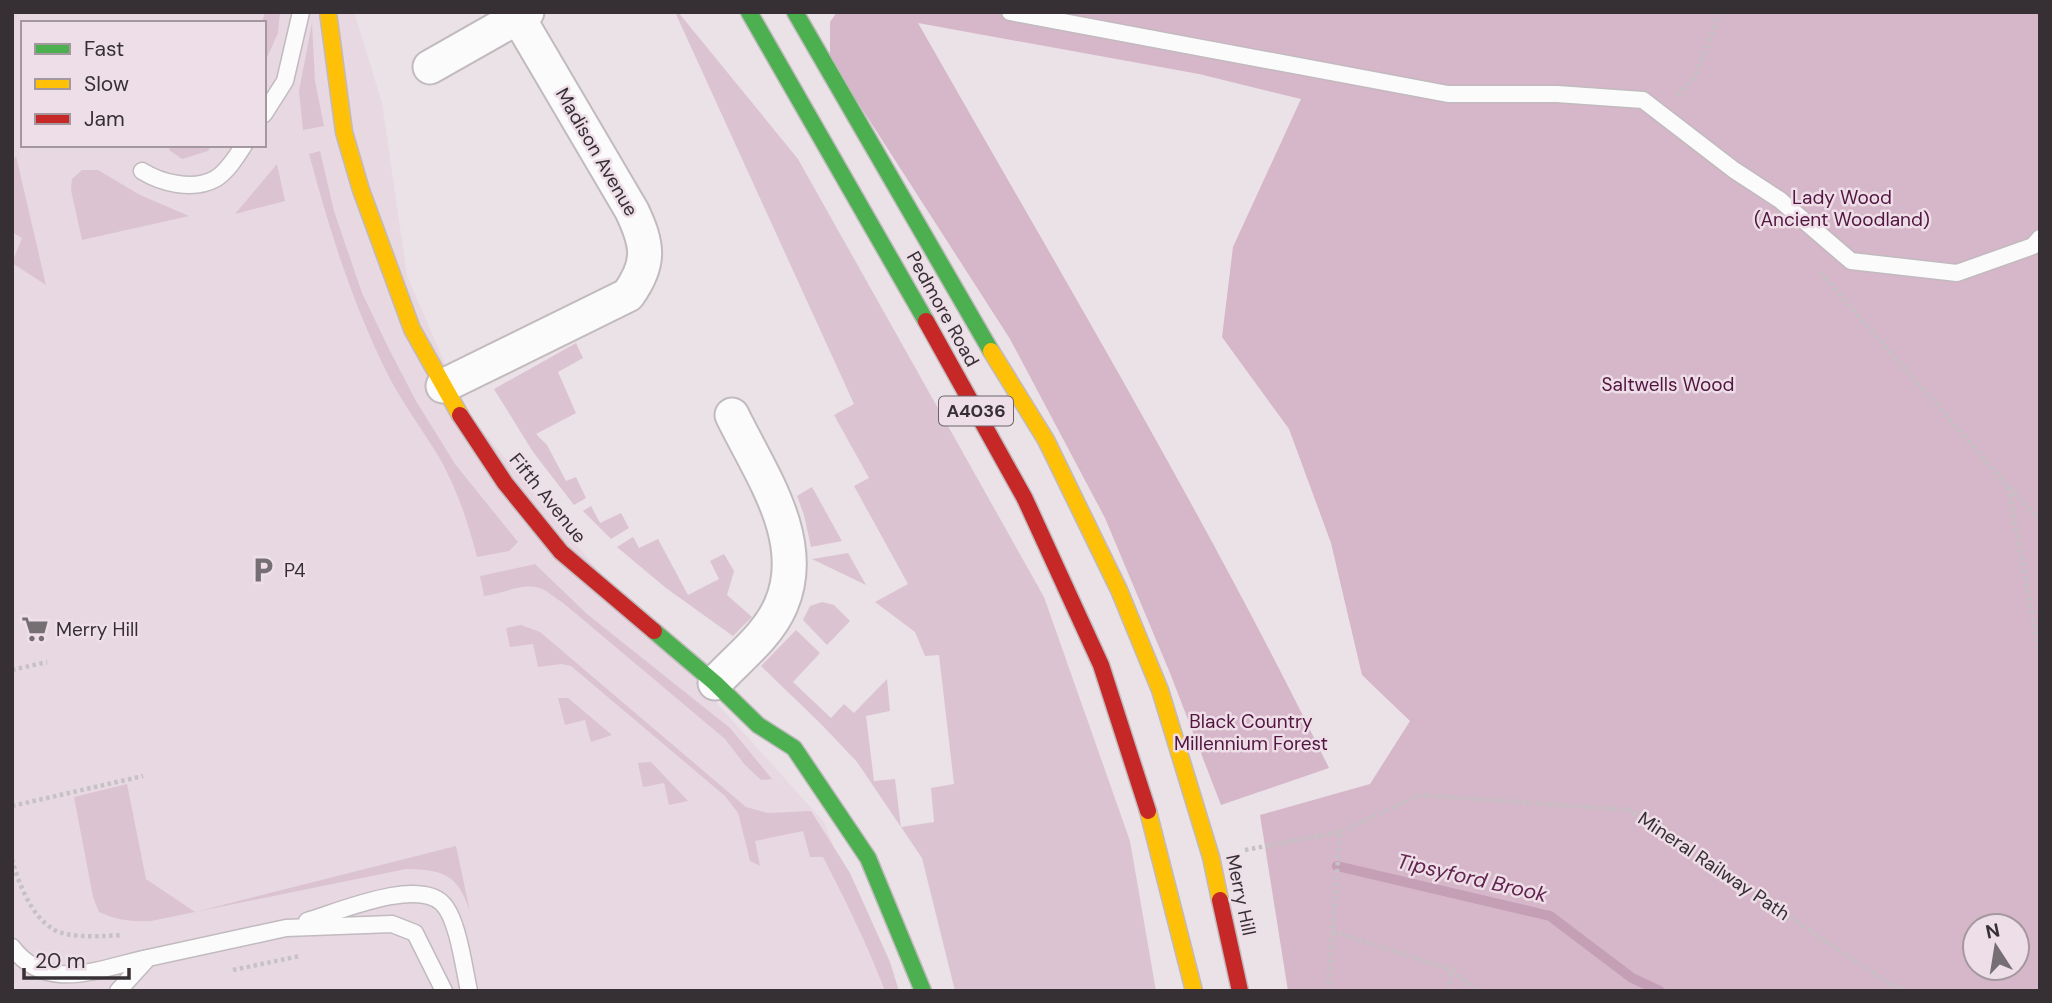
<svg xmlns="http://www.w3.org/2000/svg" width="2052" height="1003" viewBox="0 0 2052 1003" font-family="'DM Sans',sans-serif">
<rect width="100%" height="100%" fill="#eae2e6"/>
<!-- built -->
<path fill="#e8d8e2" fill-rule="evenodd" d="M 12,12 L 354,12 L 382,103 L 407,276 L 465,410 L 605,579 L 823,821 L 896,991 L 12,991 ZM 23,23 L 264,23 L 264,145 L 23,145 Z"/>
<!-- green -->
<g fill="#dbc3d1">
<polygon points="265,12 280,12 278,33 264,64 264,23 262,23"/>
<polygon points="675,12 678,12 798,159 1044,597 1130,841 1156,991 955,991 922,858 857,762 822,725 761,666 796,630 820,653 793,682 831,718 844,704 854,713 887,679 890,711 866,716 874,781 895,779 901,827 934,822 931,788 954,784 939,655 925,656 915,632 875,602 908,584 854,486 869,478 834,415 854,404"/>
<polygon points="312,23 315,81 324,126 303,130 299,91"/>
<polygon points="172,145 211,145 208,151 182,159 169,150"/>
<path d="M 320,151 L 334,211 L 362,293 L 389,349 L 416,401 L 455,464 L 518,542 L 509,551 L 477,557 C 468,522 457,489 439,457 C 422,429 403,404 388,375 C 353,305 329,229 309,154 Z"/>
<polygon points="16,156 46,285 12,263 22,238 12,232 12,163"/>
<polygon points="277,164 285,201 235,214"/>
<polygon points="82,170 98,170 140,195 189,216 82,240 71,190 72,179"/>
<polygon points="576,343 583,358 558,372 576,413 536,434 547,445 566,481 576,477 586,498 574,505 533,452 494,389"/>
<polygon points="812,487 842,541 811,547 804,515 797,496"/>
<polygon points="591,506 600,523 621,513 629,528 611,539 583,511"/>
<polygon points="633,537 639,548 658,539 688,595 719,579 710,561 724,554 734,571 727,595 752,617 733,636 666,588 617,547"/>
<polygon points="848,553 866,585 812,559"/>
<path d="M 535,564 L 587,614 L 730,728 L 772,779 L 761,780 L 745,765 L 725,739 L 562,602 C 555,598 549,592 542,589 C 524,581 503,594 484,596 L 480,576 Z"/>
<polygon points="822,602 834,605 850,621 827,645 803,620 810,606"/>
<path d="M 521,625 L 540,632 L 746,807 L 768,813 L 811,811 L 850,873 L 890,962 L 899,991 L 885,991 C 867,944 846,901 823,857 L 810,857 L 803,831 L 755,841 L 760,866 L 750,861 L 738,813 L 725,796 L 571,666 L 561,664 L 538,667 L 533,644 L 510,647 L 506,628 Z"/>
<polygon points="558,698 568,698 612,735 591,742 585,720 565,725"/>
<polygon points="651,762 688,801 669,805 664,783 643,787 638,763"/>
<path d="M 127,784 L 146,879 L 195,912 L 456,846 L 470,912 C 458,874 444,870 406,869 L 151,921 C 131,922 117,920 99,912 L 93,897 L 74,797 Z"/>
</g>
<!-- forest -->
<path fill="#d6b6c9" fill-rule="evenodd" d="M 837,12 L 2040,12 L 2040,991 L 1288,991 L 1260,815 L 1370,784 L 1410,721 L 1362,675 L 1331,543 L 1289,429 L 1222,337 L 1233,247 L 1301,99 L 1199,74 L 918,23 C 1058,269 1204,513 1329,768 L 1221,805 L 1170,673 L 1105,518 L 1010,339 L 830,59 L 830,22 ZM 1975,926 L 2017,926 L 2017,968 L 1975,968 Z"/>
<g fill="none" stroke-linecap="round" stroke-linejoin="round">
<!-- stream -->
<polyline stroke="#c49fb6" stroke-width="10" points="1337,866 1550,916 1632,978 1660,991"/>
<defs>
<g id="lane">
<polyline points="1010,12 1448,94 1557,94 1643,100 1734,170 1780,200 1851,261 1957,273 2033,246 2040,238"/>
<polyline points="264,114 285,81 301,12"/>
<path d="M 142,171 C 161,183 193,191 215,179 C 227,172 237,156 244,145"/>
<path d="M 307,921 C 338,912 416,878 442,903 C 458,918 464,969 469,991"/>
<path d="M 12,947 C 47,994 100,968 148,958"/>
<polyline points="118,991 148,958 286,928 392,924 415,933 444,991"/>
</g>
<g id="street">
<polyline points="430,67 527,12"/>
<path d="M 443,386 L 628,295 C 651,263 648,245 632,211 L 518,17"/>
<path d="M 715,683 C 737,659 768,636 781,605 C 809,540 760,473 732,415"/>
</g>
<g id="fast">
<polyline points="749,12 926,321"/>
<polyline points="795,12 991,351"/>
<polyline points="654,631 715,683 758,725 794,748 868,858 923,991"/>
</g>
<g id="slow">
<polyline points="328,12 344,132 361,190 412,329 460,415"/>
<polyline points="991,351 1046,440 1119,590 1160,690 1211,857 1220,900"/>
<polyline points="1148,811 1194,991"/>
</g>
<g id="jam">
<polyline points="926,321 1025,499 1101,665 1148,811"/>
<polyline points="460,415 505,483 561,552 654,631"/>
<polyline points="1220,900 1240,991"/>
</g>
</defs>
<!-- lane casing -->
<use href="#lane" stroke="#c1babe" stroke-width="19"/>
<!-- street casing -->
<use href="#street" stroke="#c1babe" stroke-width="37"/>
<!-- fast casing -->
<use href="#fast" stroke="#c1babe" stroke-width="19"/>
<!-- slow casing -->
<use href="#slow" stroke="#c1babe" stroke-width="19"/>
<!-- jam casing -->
<use href="#jam" stroke="#c1babe" stroke-width="19"/>
<!-- path -->
<g stroke="#c6c2c4" stroke-width="4.5" stroke-dasharray="3.5 3.5" stroke-linecap="butt">
<polyline points="1678,95 1695,77 1715,26 1718,12"/>
<polyline points="1820,272 2008,486 2040,520"/>
<polyline points="2008,487 2040,655"/>
<polyline points="12,670 47,662"/>
<polyline points="12,806 143,776"/>
<polyline points="1245,850 1340,832 1420,795 1629,810 1893,986 1908,991"/>
<path d="M 12,859 C 18,882 31,916 53,929 C 68,939 104,936 123,935"/>
<polyline points="1332,931 1452,970 1478,991"/>
<polyline points="233,970 300,956"/>
<polyline points="1328,991 1340,832"/>
<polyline points="1448,991 1451,971"/>
</g>
<!-- lane -->
<use href="#lane" stroke="#fcfbfb" stroke-width="16"/>
<!-- street -->
<use href="#street" stroke="#fcfbfb" stroke-width="33"/>
<!-- fast -->
<use href="#fast" stroke="#4caf50" stroke-width="16"/>
<!-- slow -->
<use href="#slow" stroke="#ffc107" stroke-width="16"/>
<!-- jam -->
<use href="#jam" stroke="#c62828" stroke-width="16"/>
</g>
<!-- icons -->
<defs>
<symbol id="parking-bare" viewBox="-9 -9 18 18"><path d="M-3.5-5.5H1a3.5 3.5 0 0 1 0 7H-1V5.5H-3.5ZM-1-3.4V-.6H.8a1.4 1.4 0 0 0 0-2.8Z" fill="#756e72" stroke="#eedee7" stroke-width="2.5" paint-order="stroke"/></symbol>
<symbol id="supermarket-bare" viewBox="-9 -9 18 18"><path d="M-6-5.5h2.5l.6 2H6L4.5 2H-2.5L-4.4-4H-6ZM-1.5 3.2a1.3 1.3 0 1 0 .1 0ZM3 3.2a1.3 1.3 0 1 0 .1 0Z" fill="#756e72" stroke="#eedee7" stroke-width="2.5" paint-order="stroke"/></symbol>
</defs>
<g fill-rule="evenodd">
<use href="#parking-bare" x="244" y="551" width="38" height="38"/>
<use href="#supermarket-bare" x="16" y="610" width="38" height="38"/>
</g>
<g text-anchor="middle" dominant-baseline="central" stroke-width="5" stroke-linejoin="round" paint-order="stroke">
<!-- shield labels -->
<rect fill="#eedee7" stroke="#6d646a" stroke-width="2" x="939" y="396.5" width="74" height="29" rx="5"/>
<g font-size="18" font-weight="bold" fill="#363034">
<text x="976" y="411">A4036</text>
</g>
<!-- street labels -->
<g font-size="19" fill="#363034" stroke="#eedee7">
<text transform="translate(597 152) rotate(60)">Madison Avenue</text>
<text transform="translate(943 309) rotate(61)">Pedmore Road</text>
<text transform="translate(548 498) rotate(51)">Fifth Avenue</text>
<text transform="translate(1714 866) rotate(34)">Mineral Railway Path</text>
<text transform="translate(1241 895) rotate(78)">Merry Hill</text>
</g>
<!-- park labels -->
<g font-size="19" fill="#521540" stroke="#eedee7">
<text x="1842" y="197">Lady Wood<tspan x="1842" dy="22">(Ancient Woodland)</tspan></text>
<text x="1668" y="384">Saltwells Wood</text>
<text x="1251" y="721">Black Country<tspan x="1251" dy="22">Millennium Forest</tspan></text>
</g>
<!-- poi labels -->
<g font-size="19" fill="#363034" stroke="#eedee7" text-anchor="start">
<text x="284" y="570">P4</text>
<text x="56" y="629">Merry Hill</text>
</g>
<!-- water labels -->
<g font-size="21" font-style="italic" fill="#62244f" stroke="#eedee7">
<text transform="translate(1472 878) rotate(13)">Tipsyford Brook</text>
</g>
</g>
<!-- border -->
<rect width="2052" height="1003" fill="none" stroke="#363034" stroke-width="28"/>
<!-- legend -->
<rect x="21" y="21" width="245" height="126" fill="#eedee7" stroke="#a4989f" stroke-width="2"/>
<rect x="35" y="44" width="35" height="10" fill="#4caf50" stroke="#a4989f" stroke-width="2"/>
<text x="84" y="56" font-size="21" fill="#363034">Fast</text>
<rect x="35" y="79" width="35" height="10" fill="#ffc107" stroke="#a4989f" stroke-width="2"/>
<text x="84" y="91" font-size="21" fill="#363034">Slow</text>
<rect x="35" y="114" width="35" height="10" fill="#c62828" stroke="#a4989f" stroke-width="2"/>
<text x="84" y="126" font-size="21" fill="#363034">Jam</text>
<!-- north arrow -->
<g transform="translate(1996 947) rotate(348)"><circle r="33" fill="#eedee7" stroke="#a4989f" stroke-width="2"/>
<path d="M0-5L12 26L0 18L-12 26Z" fill="#756e72"/>
<text y="-10" font-size="19" font-weight="bold" text-anchor="middle" fill="#363034">N</text>
</g>
<!-- scale -->
<path d="M24 968v10h105v-10" fill="none" stroke="#363034" stroke-width="3.5"/>
<text x="35" y="968" font-size="21" fill="#363034" stroke="#eedee7" stroke-width="5" paint-order="stroke">20 m</text>
</svg>
